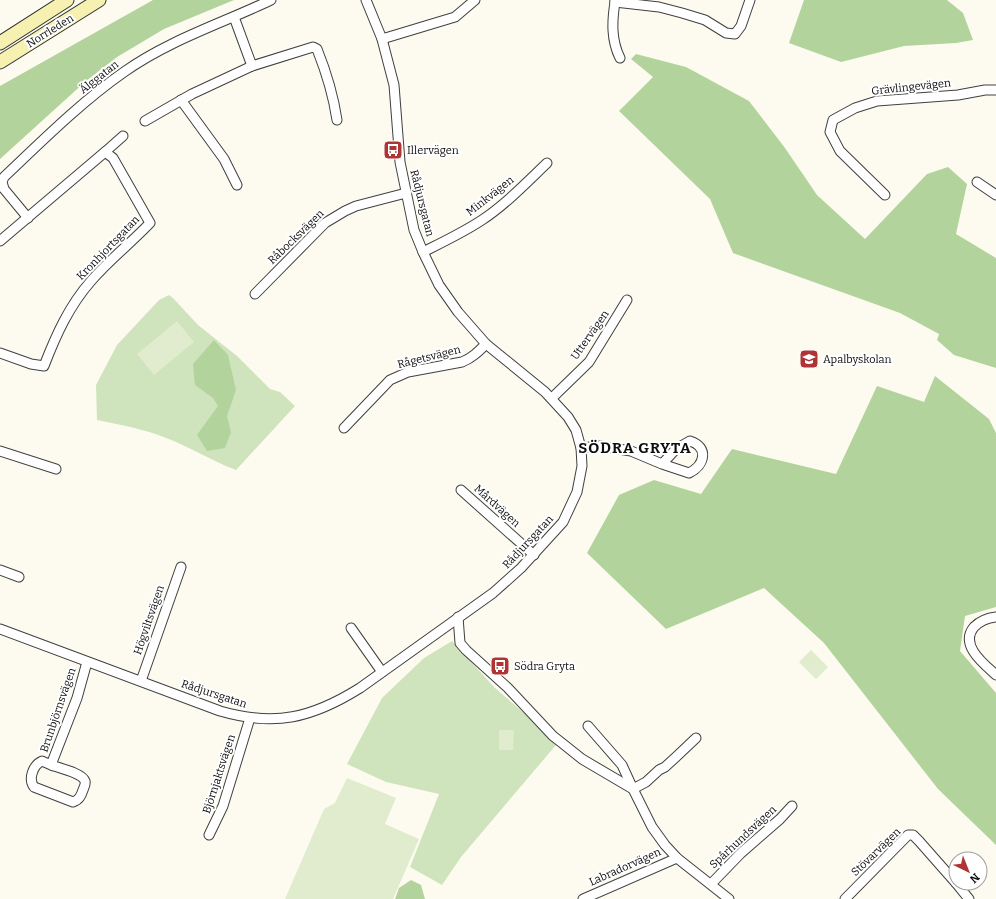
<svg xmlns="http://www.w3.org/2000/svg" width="996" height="899" viewBox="0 0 996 899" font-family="Bitter,serif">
<rect width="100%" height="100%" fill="#fdfbef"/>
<!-- green -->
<g fill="#cfe4bc">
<path d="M 169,295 L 173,298 L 198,325 L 237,356 L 270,389 L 280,392 L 295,406 L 236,470 C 212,461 190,447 166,438 C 144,429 121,425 97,420 L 96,385 L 117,345 L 159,300 Z"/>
<polygon points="452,641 495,688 530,718 556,745 461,857 442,885 410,867 439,794 386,782 347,764 382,698 424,658"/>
</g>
<!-- forest -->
<g fill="#b3d39d">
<polygon points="153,0 234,0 164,29 117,57 86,81 0,159 0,86"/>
<polygon points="804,0 947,0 963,13 973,40 956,43 904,46 841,62 789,43"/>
<polygon points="636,54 686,67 749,101 785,148 817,195 865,239 927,174 948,167 967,184 956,234 996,258 996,368 954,355 937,340 939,334 900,313 733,253 710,199 619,111 653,77 631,59"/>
<polygon points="214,340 228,355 236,390 227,416 231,432 225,448 207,451 197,435 218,406 213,398 195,385 193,364"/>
<polygon points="935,376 989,419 996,433 996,607 965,616 960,651 996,693 996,845 938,789 824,643 764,588 666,629 587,553 619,495 654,480 701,494 732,449 836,474 877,386 924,402"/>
<polygon points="411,880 421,885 425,899 395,899 399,888"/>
</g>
<!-- pitch -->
<g fill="#e0eccd">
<polygon points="177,321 194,342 154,375 137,354"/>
<polygon points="811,650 828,667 816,679 799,662"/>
<polygon points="499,730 514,730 513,750 499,750"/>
<polygon points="347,778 396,798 385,824 419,839 393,899 285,899 324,809 335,803"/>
</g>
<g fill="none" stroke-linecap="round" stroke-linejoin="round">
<defs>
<g id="street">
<polyline points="615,0 615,2 659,7 682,13 705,20 726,33 735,34 741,26 750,0"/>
<path d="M 615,2 C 612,21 611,40 620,58"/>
<polyline points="234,17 252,66"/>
<polyline points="382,39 455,17 475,0"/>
<polyline points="181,100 224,159 237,185"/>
<path d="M 145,121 L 192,94 L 252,66 L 313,47 L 317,49 C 327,74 333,93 337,120"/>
<polyline points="105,152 123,136"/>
<polyline points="977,182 996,195"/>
<polyline points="885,195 840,151 830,132 833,120 855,108 877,101 958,95 985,90 996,90"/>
<path d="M 28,218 L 4,189 L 2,182 L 4,177 C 42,141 81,102 124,72 C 169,40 223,23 271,0"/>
<path d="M 0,241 L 105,152 L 113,158 L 150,223 C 131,243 109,260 91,281 C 69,306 56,335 44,366 L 31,364 L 0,353"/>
<path d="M 423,252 C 443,242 464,232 482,220 C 506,204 526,183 547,163"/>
<polyline points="255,294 325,223 345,211 356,206 406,193"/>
<polyline points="552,398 589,362 627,300"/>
<path d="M 344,428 L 390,380 L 408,372 L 462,362 C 472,358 478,352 486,344"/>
<path d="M 581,448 L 600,446 L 631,451 L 662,464 L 676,449 L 690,441 C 709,447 705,465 689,473 L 662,464"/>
<polyline points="0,451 56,469"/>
<polyline points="461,490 534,555"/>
<polyline points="0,570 19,577"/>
<polyline points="458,617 460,643 466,650 508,688 553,736 562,743 582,759 633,789 652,827 665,845 677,858 729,899"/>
<path d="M 996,617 C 987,618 980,621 974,627 C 959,645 984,664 996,675"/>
<polyline points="351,628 382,672"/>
<path d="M 0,629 L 220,711 C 275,727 312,718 360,688 L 493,593 L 521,568 L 563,522 L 577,492 L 582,466 L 581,448 L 576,430 L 568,417 L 545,392 L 486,344 L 458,312 L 439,285 L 423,252 L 414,230 L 400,162 L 394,85 L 382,39 L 366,0"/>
<polyline points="141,681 181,567"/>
<polyline points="588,726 622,765 633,789 646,782 659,770 665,767 677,756 696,738"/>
<path d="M 51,765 C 59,768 82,773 85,781 C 86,784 84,787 83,790 C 81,796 79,800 73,802 L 34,787 C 28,779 33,765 42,761 L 51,765 L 77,698 L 87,662"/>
<polyline points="209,835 223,806 250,718"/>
<polyline points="956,883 969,899"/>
<polyline points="711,884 741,853 780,819 792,806"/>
<polyline points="583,899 677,858"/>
<polyline points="845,899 908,835 913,835 919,841 956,883"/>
</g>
<g id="secondary">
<polyline points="0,43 67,0"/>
<polyline points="0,62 99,0"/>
</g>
</defs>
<!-- street casing -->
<use href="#street" stroke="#404040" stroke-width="11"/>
<!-- secondary casing -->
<use href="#secondary" stroke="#2f2f2f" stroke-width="15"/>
<!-- street -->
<use href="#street" stroke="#fff" stroke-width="9"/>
<!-- secondary -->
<use href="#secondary" stroke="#f6f1b1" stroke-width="13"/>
</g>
<!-- icons -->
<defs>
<symbol id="bus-square" viewBox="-11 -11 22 22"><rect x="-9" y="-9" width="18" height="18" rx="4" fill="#ae3435" stroke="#fff"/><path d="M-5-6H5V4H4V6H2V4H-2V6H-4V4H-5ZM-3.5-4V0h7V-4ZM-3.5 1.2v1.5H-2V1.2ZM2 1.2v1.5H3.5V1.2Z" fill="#fff"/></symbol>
<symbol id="school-square" viewBox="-11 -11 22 22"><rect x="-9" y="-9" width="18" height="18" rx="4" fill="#ae3435" stroke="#fff"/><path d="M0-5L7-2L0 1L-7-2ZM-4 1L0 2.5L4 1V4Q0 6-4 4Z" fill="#fff"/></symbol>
</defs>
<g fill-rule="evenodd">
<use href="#bus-square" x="382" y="139" width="22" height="22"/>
<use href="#school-square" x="798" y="348" width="22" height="22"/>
<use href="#bus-square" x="489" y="655" width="22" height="22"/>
</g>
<g text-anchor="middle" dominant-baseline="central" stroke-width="4" stroke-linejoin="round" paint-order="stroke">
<!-- street labels -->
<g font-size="11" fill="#0d0d0d" stroke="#fff">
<text transform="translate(50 31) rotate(-32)">Norrleden</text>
<text transform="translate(99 77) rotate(-38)">Älggatan</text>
<text transform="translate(911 87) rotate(-6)">Grävlingevägen</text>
<text transform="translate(490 196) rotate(-38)">Minkvägen</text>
<text transform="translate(422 203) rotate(76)">Rådjursgatan</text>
<text transform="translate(296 237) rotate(-44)">Råbocksvägen</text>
<text transform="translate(108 248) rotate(-46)">Kronhjortsgatan</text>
<text transform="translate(590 335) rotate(-55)">Uttervägen</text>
<text transform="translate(429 357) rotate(-14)">Rågetsvägen</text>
<text transform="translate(497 506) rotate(42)">Mårdvägen</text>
<text transform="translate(528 542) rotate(-47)">Rådjursgatan</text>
<text transform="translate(149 620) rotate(-71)">Högviltsvägen</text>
<text transform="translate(214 694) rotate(18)">Rådjursgatan</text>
<text transform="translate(58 710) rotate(-71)">Brunbjörnsvägen</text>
<text transform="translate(219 774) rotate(-72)">Björnjaktsvägen</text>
<text transform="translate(743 837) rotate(-43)">Spårhundsvägen</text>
<text transform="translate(876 852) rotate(-44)">Stövarvägen</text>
<text transform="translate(625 867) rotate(-24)">Labradorvägen</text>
</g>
<!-- poi labels -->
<g font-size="11" fill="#0d0d0d" stroke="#fff" text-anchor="start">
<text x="407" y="150">Illervägen</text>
<text x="823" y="359">Apalbyskolan</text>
<text x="514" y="666">Södra Gryta</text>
</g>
<!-- district labels -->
<g font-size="15" font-weight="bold" letter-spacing="1" fill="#0d0d0d" stroke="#fff">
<text x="635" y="448">SÖDRA GRYTA</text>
</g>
</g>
<!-- north arrow -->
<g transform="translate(968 871) rotate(137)"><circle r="19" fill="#ffffff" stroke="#9e9e9e"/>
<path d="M0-3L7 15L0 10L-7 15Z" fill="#ae3435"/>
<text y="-6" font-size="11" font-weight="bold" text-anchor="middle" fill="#0d0d0d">N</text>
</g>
</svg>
